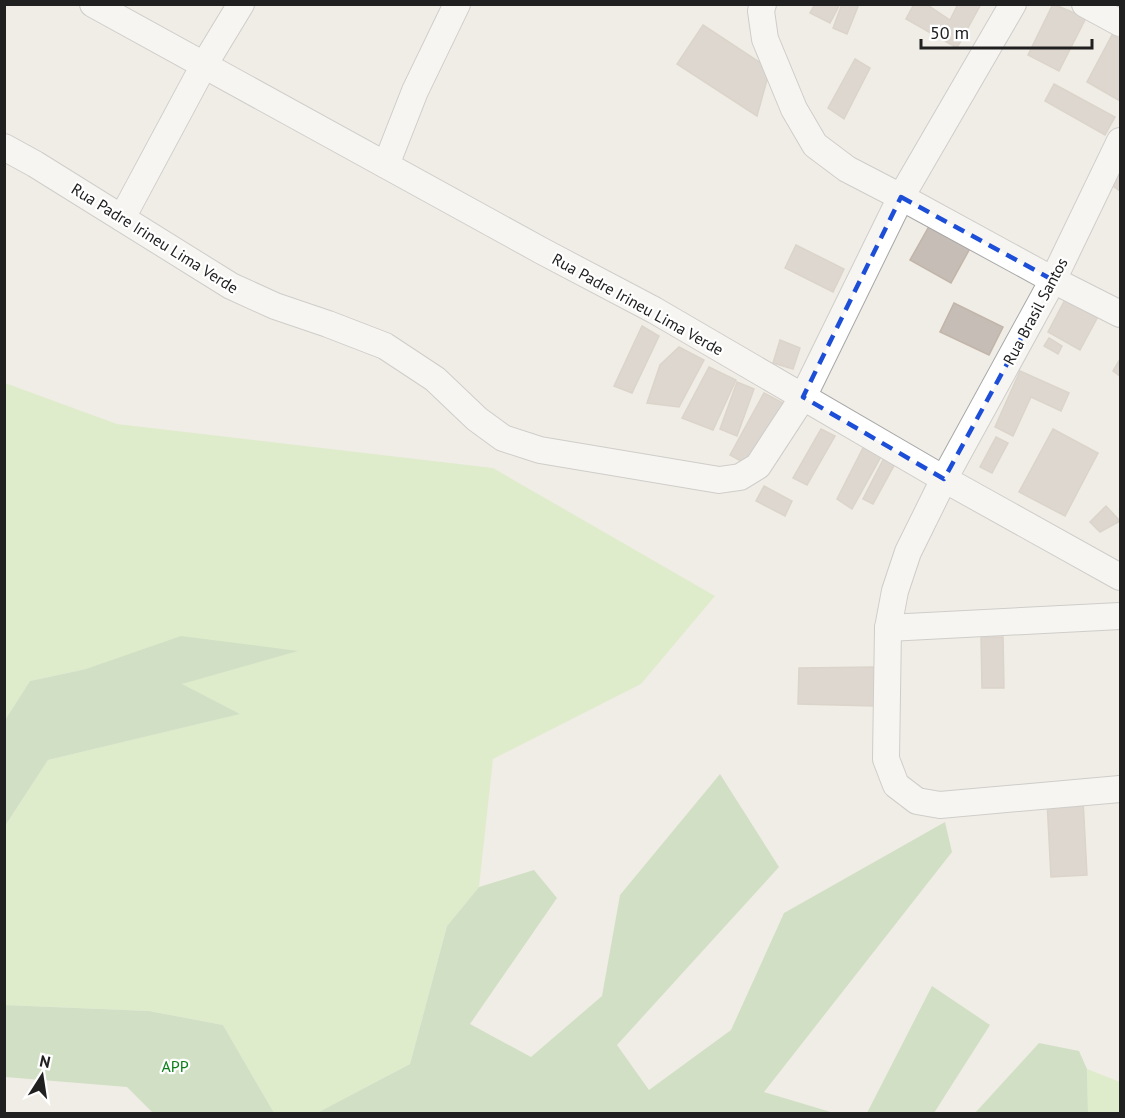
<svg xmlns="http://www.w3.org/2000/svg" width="1125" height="1118" viewBox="0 0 1125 1118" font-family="'PT Sans',sans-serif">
<rect width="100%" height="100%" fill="#f0ede6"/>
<!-- grass -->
<g fill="#caeaad">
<polygon points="5,383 117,424 493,468 715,596 641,684 493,759 479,887 447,926 410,1064 317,1113 274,1113 223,1025 149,1011 4,1005 5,826 48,760 239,714 181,684 296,651 86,669 30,681 5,720"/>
<polygon points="1087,1069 1120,1082 1120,1113 1088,1113"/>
</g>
<!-- forest -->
<g fill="#aad09b">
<polygon points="181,636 298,651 182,684 240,714 48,760 5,826 5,720 30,681 86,669"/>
<polygon points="720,774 779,867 617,1045 649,1090 731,1030 784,913 945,822 952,852 764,1092 834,1113 317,1113 410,1064 447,926 479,887 534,870 557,898 470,1024 531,1057 602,996 620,895"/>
<polygon points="932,986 990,1025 934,1113 867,1113"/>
<polygon points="4,1005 149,1011 223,1025 274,1113 153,1113 127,1087 5,1077"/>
<polygon points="1039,1043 1079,1051 1087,1069 1088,1113 975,1113"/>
</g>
<!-- building -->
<g fill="#c5bdb6" stroke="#c2b5a9" stroke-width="1.5">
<polygon points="815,4 840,4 830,23 810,13"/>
<polygon points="842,4 859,4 847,34 833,28"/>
<polygon points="914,4 926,4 950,20 958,4 981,4 957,48 906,19"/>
<polygon points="1053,4 1086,18 1059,71 1028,55"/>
<polygon points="703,25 770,69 757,116 677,64"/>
<polygon points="1112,35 1120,39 1120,101 1087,82"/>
<polygon points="855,59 870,68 844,119 828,108"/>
<polygon points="1054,84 1115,117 1105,135 1045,101"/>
<polygon points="1120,171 1120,191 1113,186"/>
<polygon points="932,221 973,243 951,283 910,260"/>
<polygon points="796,245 844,269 833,292 785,268"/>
<polygon points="1068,294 1101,311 1080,350 1048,332"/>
<polygon points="954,303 1003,327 989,355 940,332"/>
<polygon points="642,326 659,336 632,393 614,386"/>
<polygon points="1049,338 1062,346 1058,354 1044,346"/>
<polygon points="780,340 800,348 793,369 773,363"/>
<polygon points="679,347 704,360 679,407 647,403 660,365"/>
<polygon points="1120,359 1120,376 1113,371"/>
<polygon points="709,367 736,380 713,430 682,418"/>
<polygon points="1020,371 1069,393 1061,411 1031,397 1013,436 995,427"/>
<polygon points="737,382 754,389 737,436 720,429"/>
<polygon points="764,393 783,403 748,465 730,455"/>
<polygon points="821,429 835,436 807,485 793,478"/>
<polygon points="1053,429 1098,453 1065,516 1019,492"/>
<polygon points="996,437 1008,443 992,473 980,467"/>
<polygon points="865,444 883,453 852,509 837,499"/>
<polygon points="885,456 896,462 873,504 863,499"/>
<polygon points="764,486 792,501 785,516 756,501"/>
<polygon points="1106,506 1120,521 1100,532 1090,522"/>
<polygon points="981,637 1003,637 1004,688 982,688"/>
<polygon points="875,667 875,706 798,704 799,668"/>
<polygon points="1083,799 1087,875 1051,877 1047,801"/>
</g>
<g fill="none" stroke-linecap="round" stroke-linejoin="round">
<defs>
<g id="street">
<polyline points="93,4 542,251 654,310 944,479 1120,577"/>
<polyline points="763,4 761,11 765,39 794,109 815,145 847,169 901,197 1053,280 1120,314"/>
<polyline points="1085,4 1120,23"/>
<polyline points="1120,141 1053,280 944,479 908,552 895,591 888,628 886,759 896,785 917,801 940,805 1120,789"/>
<polyline points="4,147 35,164 231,286 275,306 328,324 385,346 435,379 477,419 503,438 540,450 719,480 740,477 758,466 803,397 901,197 1013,4"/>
<polyline points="386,165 415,91 457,4"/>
<polyline points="122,218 204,65 241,4"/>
<polyline points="888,628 1120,616"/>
</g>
</defs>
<!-- street casing -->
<use href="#street" stroke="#a7a7a7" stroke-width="28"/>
<!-- street -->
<use href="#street" stroke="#fff" stroke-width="26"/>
</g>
<!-- marked area -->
<path d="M0 0H1125V1118H0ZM 901,197 L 1053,280 L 944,479 L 803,397 Z" fill="#f0ede6" fill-opacity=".55" fill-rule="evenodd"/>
<path fill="none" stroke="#1d4ed8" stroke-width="4.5" stroke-dasharray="12 8" stroke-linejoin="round" d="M 901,197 L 1053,280 L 944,479 L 803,397 Z"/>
<g text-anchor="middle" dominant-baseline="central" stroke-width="4.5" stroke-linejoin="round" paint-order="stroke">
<!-- street labels -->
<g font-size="16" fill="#202020" stroke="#fff">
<text transform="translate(155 238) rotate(32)">Rua Padre Irineu Lima Verde</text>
<text transform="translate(638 304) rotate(29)">Rua Padre Irineu Lima Verde</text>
<text transform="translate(1035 311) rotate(-62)">Rua Brasil Santos</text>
</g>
<!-- park labels -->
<g font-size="16" fill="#0c8018" stroke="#fff">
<text x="175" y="1066">APP</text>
</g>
</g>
<!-- border -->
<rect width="1125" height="1118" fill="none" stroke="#202020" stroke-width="12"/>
<!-- north arrow -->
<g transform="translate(42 1076) rotate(12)" stroke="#ffffff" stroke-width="4.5" paint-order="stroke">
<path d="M0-4.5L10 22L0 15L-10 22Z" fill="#202020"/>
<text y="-9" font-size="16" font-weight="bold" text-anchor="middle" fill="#202020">N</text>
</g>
<!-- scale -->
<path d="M921 39v9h171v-9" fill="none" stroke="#202020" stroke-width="3"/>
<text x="930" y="39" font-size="18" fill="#202020" stroke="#ffffff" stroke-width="4.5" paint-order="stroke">50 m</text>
</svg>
